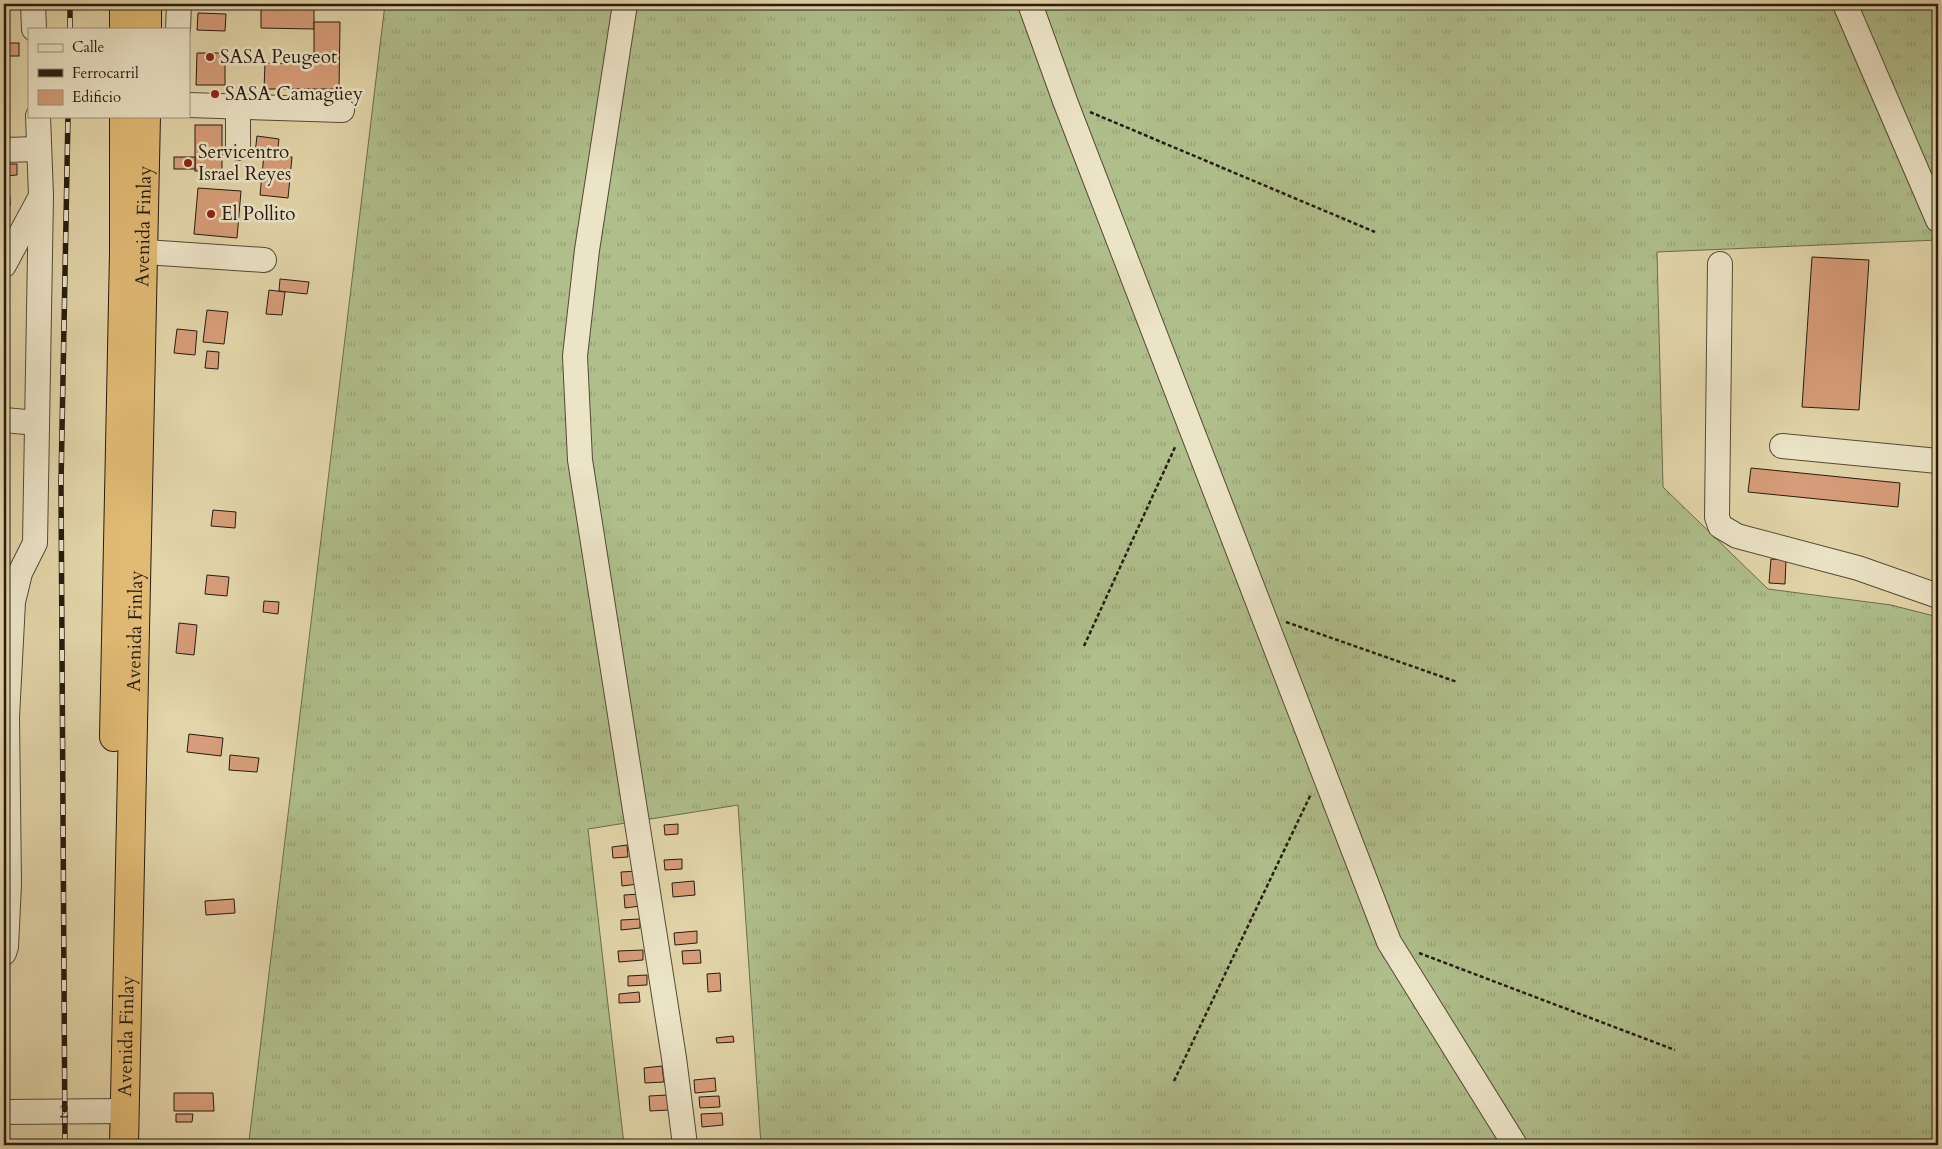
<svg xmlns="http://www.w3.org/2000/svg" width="1942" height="1149" viewBox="0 0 1942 1149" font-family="Cardo,serif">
<defs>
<pattern id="grass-tufts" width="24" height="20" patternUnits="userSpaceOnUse" patternTransform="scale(1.25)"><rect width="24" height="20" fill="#afbe8b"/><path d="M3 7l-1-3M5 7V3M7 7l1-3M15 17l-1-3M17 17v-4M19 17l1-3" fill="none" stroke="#97a377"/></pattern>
</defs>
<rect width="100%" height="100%" fill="#e2d5a9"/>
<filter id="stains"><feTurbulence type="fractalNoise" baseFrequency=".004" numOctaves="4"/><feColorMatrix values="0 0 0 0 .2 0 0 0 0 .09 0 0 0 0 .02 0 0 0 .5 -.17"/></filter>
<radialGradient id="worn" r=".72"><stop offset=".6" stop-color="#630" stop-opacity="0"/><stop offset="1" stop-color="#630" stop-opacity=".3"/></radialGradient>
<!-- grass -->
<polygon fill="url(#grass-tufts)" stroke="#6b6c4e" points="385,4 1938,4 1938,240 1657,252 1663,487 1768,589 1891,605 1938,617 1938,1049 1937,1050 1938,1054 1938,1145 761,1145 738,805 588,829 624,1145 169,1145 249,1141"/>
<!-- building -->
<g fill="#d79d7a" stroke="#271b10">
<rect x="4" y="4" width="6" height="5"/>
<polygon points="261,4 314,4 314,29 261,28"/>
<polygon points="198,13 226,14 225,31 197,30"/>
<polygon points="314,22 340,22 339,89 264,89 265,63 314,64"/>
<rect x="4" y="43" width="15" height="13"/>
<polygon points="197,53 225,53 225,85 196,85"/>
<rect x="195" y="125" width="27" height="46"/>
<polygon points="257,136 279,139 277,155 255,153"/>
<polygon points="264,154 292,157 288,198 260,195"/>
<rect x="174" y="157" width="21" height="12"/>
<polygon points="4,164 17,164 17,175 4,176"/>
<rect x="4" y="180" width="5" height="12"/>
<polygon points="198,188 241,191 237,238 194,234"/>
<rect x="4" y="197" width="6" height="9"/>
<polygon points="1812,257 1869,260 1859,410 1802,407"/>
<polygon points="280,279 309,282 307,294 279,291"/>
<polygon points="269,290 285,292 282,315 266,314"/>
<polygon points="207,310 228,312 224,344 203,342"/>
<polygon points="177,329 197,331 195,355 174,353"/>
<polygon points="207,351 219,352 218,369 205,368"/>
<polygon points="1751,468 1900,483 1898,507 1748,492"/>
<polygon points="213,510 236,512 235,528 211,526"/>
<polygon points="1771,559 1786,560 1785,584 1769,583"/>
<polygon points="207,575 229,577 227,596 205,594"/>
<polygon points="264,601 279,602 278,614 263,612"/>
<polygon points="179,623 197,625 194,655 176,653"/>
<polygon points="189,734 223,738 221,756 187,752"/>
<polygon points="230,755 259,758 257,772 229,770"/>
<polygon points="678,824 678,834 665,835 664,825"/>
<polygon points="627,845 628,857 613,858 612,847"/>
<polygon points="682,859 682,869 665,870 664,860"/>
<polygon points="637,871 638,884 622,886 621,872"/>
<polygon points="694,881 695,895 673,897 672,883"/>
<polygon points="640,894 640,906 625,908 624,895"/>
<polygon points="234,899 235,913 206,915 205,901"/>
<polygon points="640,919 640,928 621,930 621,920"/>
<polygon points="697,931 697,943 675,945 674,933"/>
<polygon points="643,950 643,960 619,962 618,951"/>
<polygon points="700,950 701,963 683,964 682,951"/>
<polygon points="720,973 721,991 708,992 707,974"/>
<polygon points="647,975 647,985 628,986 628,976"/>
<polygon points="639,992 640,1002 619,1003 619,994"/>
<polygon points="733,1036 734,1042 717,1043 716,1038"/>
<polygon points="662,1066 664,1082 645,1083 644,1068"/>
<polygon points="715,1078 716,1091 695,1093 694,1080"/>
<polygon points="174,1093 213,1093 214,1111 174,1111"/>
<polygon points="668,1095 669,1110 650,1111 649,1096"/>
<polygon points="719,1096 720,1107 700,1108 699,1097"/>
<polygon points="722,1113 723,1125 702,1127 701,1114"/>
<polygon points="176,1114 193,1114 192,1122 176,1122"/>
<polygon points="719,1140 719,1145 706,1145 706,1141"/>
<polygon points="675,1141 675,1145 654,1145 654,1143"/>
</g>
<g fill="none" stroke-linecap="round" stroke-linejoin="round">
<defs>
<g id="minor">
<polyline points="33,4 34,29"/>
<polyline points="625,4 587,250 575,356 580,460 674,1058 685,1145"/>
<polyline points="1030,4 1065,101 1389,942 1515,1145"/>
<polyline points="1845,4 1938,220"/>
<polyline points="178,29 179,4"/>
<polyline points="189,105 342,110"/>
<polyline points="238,107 238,148"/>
<polyline points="4,150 39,149"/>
<polyline points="125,253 145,252 264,260"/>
<polyline points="1720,264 1717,517 1720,526 1737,536 1858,568 1938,596"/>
<polyline points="4,265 39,200"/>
<polyline points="4,420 37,423"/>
<polyline points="1782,446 1938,461"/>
<polyline points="4,953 6,947 9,884 7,717 13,602 20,573 35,543 41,196 38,116"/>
<path id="s1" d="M 4,1112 L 125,1111"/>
</g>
<g id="highway">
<polyline points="124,29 124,4"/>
<polyline points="147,29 147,4"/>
<polyline points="114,737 124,253 124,116"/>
<path id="s2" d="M 124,1145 L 146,116"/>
</g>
</defs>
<!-- minor casing -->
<use href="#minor" stroke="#564a36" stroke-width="26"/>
<!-- highway casing -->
<use href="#highway" stroke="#271b10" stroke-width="30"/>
<!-- path -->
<g stroke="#271b10" stroke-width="2.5" stroke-dasharray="4 2.5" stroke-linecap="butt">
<polyline points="1090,112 1375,232"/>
<polyline points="1286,622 1457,682"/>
<polyline points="1084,646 1176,445"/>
<polyline points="1419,953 1675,1050"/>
<polyline points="1174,1081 1311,794"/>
</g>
<!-- minor -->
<use href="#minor" stroke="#ece4c7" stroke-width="24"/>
<!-- highway -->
<use href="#highway" stroke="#e1ba74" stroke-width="28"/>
<defs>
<g id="rail">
<polyline points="70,29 70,4"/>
<polyline points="65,1145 61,483 68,116"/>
</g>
</defs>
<!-- rail casing -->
<use href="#rail" stroke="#271b10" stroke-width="5.5"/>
<!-- rail -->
<use href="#rail" stroke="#ece4c7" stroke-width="4" stroke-dasharray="11" stroke-linecap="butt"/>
</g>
<!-- markers -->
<g fill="#8f2418" stroke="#ece4c7" stroke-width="2">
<circle cx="210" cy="57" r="5"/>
<circle cx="215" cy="94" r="5"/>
<circle cx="188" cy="163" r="5"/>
<circle cx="211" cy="214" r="5"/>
</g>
<g text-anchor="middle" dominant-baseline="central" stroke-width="5" stroke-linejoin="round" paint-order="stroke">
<!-- poi labels -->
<g font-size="19" fill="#271b10" stroke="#ece4c7" text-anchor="start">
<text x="220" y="57">SASA Peugeot</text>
<text x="225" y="94">SASA Camagüey</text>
<text x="198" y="152">Servicentro<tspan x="198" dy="22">Israel Reyes</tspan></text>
<text x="221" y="214">El Pollito</text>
</g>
<!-- street labels -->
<g font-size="19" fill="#271b10" stroke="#ece4c7">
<text stroke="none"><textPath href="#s2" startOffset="919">Avenida Finlay</textPath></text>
<text stroke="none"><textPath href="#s2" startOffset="514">Avenida Finlay</textPath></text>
<text stroke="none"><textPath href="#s2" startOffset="109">Avenida Finlay</textPath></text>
<text stroke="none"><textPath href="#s1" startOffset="60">2</textPath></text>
</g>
</g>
<!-- margin -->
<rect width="1942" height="1149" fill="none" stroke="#e2d5a9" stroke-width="20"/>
<rect x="5" y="5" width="1932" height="1139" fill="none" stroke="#271b10" stroke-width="2.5"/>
<rect x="10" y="10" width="1922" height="1129" fill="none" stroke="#271b10"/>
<!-- legend -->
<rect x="28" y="28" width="162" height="90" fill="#ece4c7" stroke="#9d947e"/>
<rect x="38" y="44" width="25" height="8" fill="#ece4c7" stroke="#9d947e"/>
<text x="72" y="52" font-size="15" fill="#271b10">Calle</text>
<rect x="38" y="69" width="25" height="8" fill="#271b10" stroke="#9d947e"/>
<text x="72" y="78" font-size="15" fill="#271b10">Ferrocarril</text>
<rect x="38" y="90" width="25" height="15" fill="#d79d7a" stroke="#9d947e"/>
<text x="72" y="102" font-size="15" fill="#271b10">Edificio</text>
<rect width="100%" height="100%" filter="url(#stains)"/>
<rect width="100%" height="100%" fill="url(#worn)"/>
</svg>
